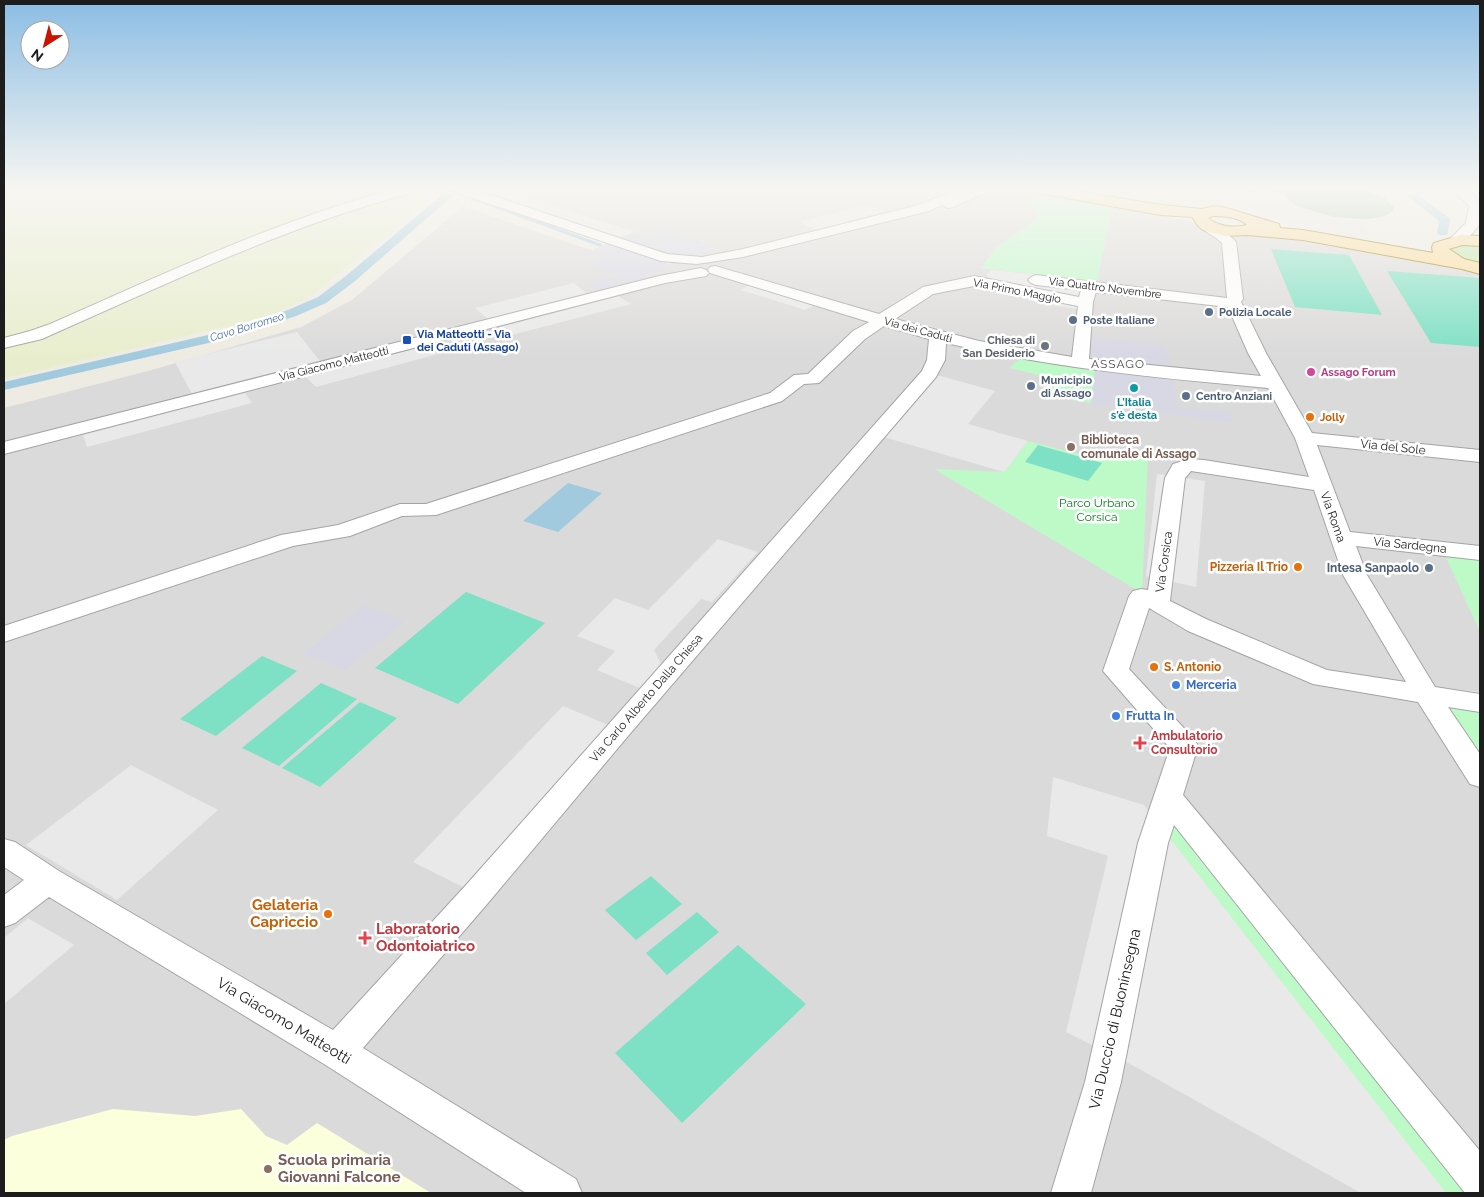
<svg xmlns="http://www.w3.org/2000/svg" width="1484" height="1197" viewBox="0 0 1484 1197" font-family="Raleway,sans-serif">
<rect width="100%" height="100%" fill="#eeece2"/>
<!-- residential -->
<polygon fill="#dbdada" points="500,189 1050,189 1031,201 1038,216 1031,224 997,247 982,268 1097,281 1112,207 1480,273 1480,692 1445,688 1462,723 1480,751 1480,1193 4,1193 4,408 148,371 301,327 352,300 441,225 462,206 652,271 712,244 666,229 648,236"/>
<!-- education -->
<polygon fill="#fbffdb" points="113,1109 195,1116 241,1109 266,1136 287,1145 317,1123 431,1193 4,1193 4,1140 12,1136"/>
<!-- military -->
<polygon fill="#f1dfd5" points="882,189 948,189 935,198 897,190 894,192"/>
<!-- farmland -->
<g fill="#e8eecd">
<polygon points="4,189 443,189 317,291 302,301 276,313 244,322 4,379"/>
<polygon points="1061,189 1215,189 1216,204 1212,207 1193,210"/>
</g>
<!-- grass -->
<polygon fill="#c1eaa6" points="1470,242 1480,243 1480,263 1469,262 1446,248"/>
<!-- cemetery -->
<path fill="#a3c8ac" d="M 1235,189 L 1362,189 L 1385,198 L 1394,208 C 1385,230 1291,216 1285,194 L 1259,190 L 1258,193 Z"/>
<!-- park -->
<g fill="#bdfac8">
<polygon points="1043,194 1112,207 1097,281 981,268 997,247 1031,224 1038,216 1030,201"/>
<polygon points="1021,357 1095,370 1091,403 1044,396 1040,397 1052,378 1010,368"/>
<polygon points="1028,441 1105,461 1124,459 1127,449 1148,453 1142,593 934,469 1004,472"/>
<polygon points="1444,553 1480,557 1480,632"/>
<polygon points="1448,707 1480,713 1480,755"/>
<polygon points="1168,797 1480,1173 1480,1193 1444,1193 1157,832"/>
</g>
<!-- pitch -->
<g fill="#7ee0c4">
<polygon points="1271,249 1349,255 1382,315 1295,307"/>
<polygon points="1387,271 1480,278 1480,347 1431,343"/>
<polygon points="1038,445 1102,463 1088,481 1025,462"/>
<polygon points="466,592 545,623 458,704 375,668"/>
<polygon points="262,656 297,671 216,736 180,719"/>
<polygon points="321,683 357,699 279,766 242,748"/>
<polygon points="360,702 397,718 320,787 282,768"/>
<polygon points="651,876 682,904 636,940 605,910"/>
<polygon points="697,912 719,932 667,975 646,953"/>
<polygon points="738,945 806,1004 682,1123 615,1053"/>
</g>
<!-- parking -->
<g fill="#e9e9e9">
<polygon points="494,189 501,189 634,232 615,240 480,194"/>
<polygon points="1253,201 1300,207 1334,217 1363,219 1367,241 1310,231 1266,220 1250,213"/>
<polygon points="864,205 888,210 817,230 800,222"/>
<polygon points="992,270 1087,280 1083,310 1038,303 1011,294 1016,289 990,283 987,274"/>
<polygon points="574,283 586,293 488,319 475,308"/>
<polygon points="752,284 816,304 805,310 741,290"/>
<polygon points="618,296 631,304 508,336 498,327"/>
<polygon points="297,332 320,361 192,394 175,362"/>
<polygon points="444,341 453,350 316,387 306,377"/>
<polygon points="937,375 995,391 968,424 1028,441 1004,472 880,436"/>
<polygon points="245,393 252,403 87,447 83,435"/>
<polygon points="1157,474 1205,481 1196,587 1146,576"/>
<polygon points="718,539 758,552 712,602 701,599 654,650 661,664 642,689 597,670 615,651 577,636 615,598 648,610"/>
<polygon points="563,706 618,729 477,894 413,862"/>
<polygon points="131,765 218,810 117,900 26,845"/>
<polygon points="1053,777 1144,805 1446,1193 1361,1193 1132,1065 1066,1032 1108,856 1047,836"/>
<polygon points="28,918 74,945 4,1004 4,938"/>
</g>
<!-- plaza -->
<g fill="#d8d7e4">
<polygon points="666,229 716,246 689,258 670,256 615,240 634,232 648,236"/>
<polygon points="608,243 666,261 669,268 635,282 599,291 589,284 604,277 609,279 618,276 586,264 605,256 592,250"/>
<polygon points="1074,334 1166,346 1177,407 1230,413 1232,423 1099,404 1098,406 1093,406 1091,403 1095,370 1075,368 970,345 1070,360"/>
<polygon points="365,605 405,621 344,670 304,653"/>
</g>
<!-- water -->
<polygon fill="#a1cade" points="568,483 602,493 558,532 523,521"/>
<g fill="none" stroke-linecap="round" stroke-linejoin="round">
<!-- stream -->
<g stroke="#a1cade" stroke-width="3">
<polyline points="453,191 462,195"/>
<polyline points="474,199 600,245"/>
</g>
<!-- canal -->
<g fill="#a1cade" fill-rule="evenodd">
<polygon points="449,189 457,189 458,191 355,281 326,303 296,316 230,338 4,390 4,382 221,332 288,310 318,297 347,275"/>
<polygon points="1398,189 1410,189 1449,218 1450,220 1447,235 1439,235 1437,233 1439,221"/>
</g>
<defs>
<g id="minor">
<path d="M 394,189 L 407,189 L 408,191 L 407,194 C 286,227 175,280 62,330 L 42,339 L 4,348 L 4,338 L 30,331 L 50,324 C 164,274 275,221 394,189 Z"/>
<polygon points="454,189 473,189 667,254 702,257 743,249 919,205 946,194 953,189 967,189 966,191 971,189 988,189 987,192 953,207 948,208 942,205 929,211 743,257 697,264 661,261 455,192"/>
<path d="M 1453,189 L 1467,189 L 1480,202 L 1480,224 C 1473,233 1461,248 1449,245 L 1447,242 L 1466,223 L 1469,206 Z"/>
<path d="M 1205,221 L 1221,227 L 1236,242 L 1243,299 L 1241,302 L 1266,353 L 1312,433 L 1480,450 L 1480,462 L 1317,445 L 1350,532 L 1480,546 L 1480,560 L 1356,546 L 1367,575 L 1435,687 L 1480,694 L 1480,712 L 1448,707 L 1480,754 L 1480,787 L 1470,784 L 1418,702 L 1313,684 L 1188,631 L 1149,608 L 1129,669 L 1194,739 L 1198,746 L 1183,795 L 1480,1151 L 1480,1193 L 1465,1193 L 1174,825 L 1168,843 L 1121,1082 L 1091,1193 L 1051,1193 L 1085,1082 L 1138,843 L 1170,748 L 1103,671 L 1129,596 L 1133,591 L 1141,589 L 1148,590 L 1165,478 L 1173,464 L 1189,459 L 1204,460 L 1309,477 L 1295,438 L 1268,388 C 1159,378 1052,368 946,343 L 945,360 L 936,377 L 628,736 L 488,903 L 363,1048 L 576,1179 L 582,1193 L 526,1193 L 324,1064 L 49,897 L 15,923 L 4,927 L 4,895 L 24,880 L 4,867 L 4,839 L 15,842 L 59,871 L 333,1030 L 466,885 L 922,371 L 927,360 L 929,339 L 884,326 L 865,339 L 819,383 L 804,384 L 782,401 L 436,515 L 402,516 L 350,536 L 293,546 L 4,642 L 4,626 L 281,535 L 338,525 L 400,504 L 426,504 L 770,393 L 794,375 L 808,374 L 853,331 L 869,322 L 710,273 L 708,270 L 710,267 L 715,266 L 879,314 L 923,287 L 974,276 L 1079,297 L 1081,290 L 1036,285 L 1031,283 L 1028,280 L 1031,277 L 1036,275 L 1227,298 L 1222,243 C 1215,236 1204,231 1198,225 L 1200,222 ZM 974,286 L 1078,306 L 1072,357 L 979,341 L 895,319 L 933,294 ZM 1096,292 L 1228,307 L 1248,353 L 1261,376 L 1089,359 L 1093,302 ZM 1191,471 L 1314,490 L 1343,575 L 1406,682 L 1327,670 L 1206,619 L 1170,601 L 1185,478 Z"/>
<polygon points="701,268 706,270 709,273 706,276 665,283 4,454 4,442 659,276"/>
</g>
<path id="major" d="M 1031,189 L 1065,189 L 1161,205 L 1202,209 L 1213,206 L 1223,207 L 1279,224 L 1280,228 L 1303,230 L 1433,253 L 1432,247 L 1434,243 L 1461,235 L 1480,236 L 1480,246 L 1462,245 L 1449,249 L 1464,259 L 1480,263 L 1480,274 L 1462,269 L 1303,240 L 1247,235 L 1224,236 L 1203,230 L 1198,226 L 1192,217 L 1161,215 L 1038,193 L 1033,192 ZM 1213,216 C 1224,216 1239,217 1247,225 C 1233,228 1219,227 1208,218 Z"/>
</defs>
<!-- minor casing -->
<use href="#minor" stroke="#a4a4a4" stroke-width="2"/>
<!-- major casing -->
<use href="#major" stroke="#967300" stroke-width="2"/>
<!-- minor -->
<use href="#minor" fill="#fff" fill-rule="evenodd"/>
<!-- major -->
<use href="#major" fill="#fedc98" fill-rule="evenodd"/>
</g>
<!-- sky -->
<linearGradient id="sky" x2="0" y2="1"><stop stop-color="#8bbde4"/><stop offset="0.53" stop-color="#f7f6f2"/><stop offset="1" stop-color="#f7f6f2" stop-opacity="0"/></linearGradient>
<rect width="1484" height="357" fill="url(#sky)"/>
<!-- markers -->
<g fill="#5c6f8a" stroke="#fff" stroke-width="2">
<circle cx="1209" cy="312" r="5"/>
<circle cx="1073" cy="320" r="5"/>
<circle cx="1031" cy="386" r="5"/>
<circle cx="1186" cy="396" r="5"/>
<circle cx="1429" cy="568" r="5"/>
</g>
<rect fill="#1a4fb4" stroke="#fff" stroke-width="2" x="402" y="335" width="10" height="10" rx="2.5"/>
<circle fill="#6b7280" stroke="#fff" stroke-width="2" cx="1045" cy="346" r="5"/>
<circle fill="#d1479c" stroke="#fff" stroke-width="2" cx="1311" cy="372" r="5"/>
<circle fill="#0f9aa8" stroke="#fff" stroke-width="2" cx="1134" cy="388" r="5"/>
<g fill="#e8710a" stroke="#fff" stroke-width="2">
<circle cx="1310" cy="417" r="5"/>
<circle cx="1298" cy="567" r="5"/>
<circle cx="1154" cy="667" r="5"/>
<circle cx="328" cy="914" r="5"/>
</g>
<g fill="#8d6e63" stroke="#fff" stroke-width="2">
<circle cx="1071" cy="447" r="5"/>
<circle cx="268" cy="1169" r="5"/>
</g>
<g fill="#3f7fe0" stroke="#fff" stroke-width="2">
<circle cx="1176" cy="685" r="5"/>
<circle cx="1116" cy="716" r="5"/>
</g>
<g fill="#e0444e" stroke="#fff" stroke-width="2">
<path d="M1137.5 735.5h5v5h5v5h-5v5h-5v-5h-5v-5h5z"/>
<path d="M362.5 930.5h5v5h5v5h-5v5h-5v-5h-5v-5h5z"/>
</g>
<g text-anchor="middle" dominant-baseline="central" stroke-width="5" stroke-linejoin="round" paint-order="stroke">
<!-- far-street labels -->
<g font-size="11" fill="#1d1d1d" stroke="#fff">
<text transform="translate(1105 288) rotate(7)">Via Quattro Novembre</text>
<text transform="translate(1017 291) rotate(11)">Via Primo Maggio</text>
<text transform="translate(918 330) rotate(15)">Via dei Caduti</text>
<text transform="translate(334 364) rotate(-14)">Via Giacomo Matteotti</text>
</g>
<!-- far-service labels -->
<g font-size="11" font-weight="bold" fill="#4e5e75" stroke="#fff" text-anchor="start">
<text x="1219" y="312">Polizia Locale</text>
<text x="1083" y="320">Poste Italiane</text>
<text x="1041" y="380">Municipio<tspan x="1041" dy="13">di Assago</tspan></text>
<text x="1196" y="396">Centro Anziani</text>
</g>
<!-- far-water labels -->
<g font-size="11" font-style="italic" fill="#4771ae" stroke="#fff">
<text transform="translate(247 327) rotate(-17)">Cavo Borromeo</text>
</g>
<!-- far-transit labels -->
<g font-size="11" font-weight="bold" fill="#164399" stroke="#fff" text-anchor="start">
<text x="417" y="334">Via Matteotti - Via<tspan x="417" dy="13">dei Caduti (Assago)</tspan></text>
</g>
<!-- far-worship labels -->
<g font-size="11" font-weight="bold" fill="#5b616d" stroke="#fff" text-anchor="end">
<text x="1035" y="340">Chiesa di<tspan x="1035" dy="13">San Desiderio</tspan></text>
</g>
<!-- far-hotel labels -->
<g font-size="11" font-weight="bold" fill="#b23c85" stroke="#fff" text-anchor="start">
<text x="1321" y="372">Assago Forum</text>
</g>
<!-- far-culture labels -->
<g font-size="11" font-weight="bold" fill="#0d838f" stroke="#fff">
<text x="1134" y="402">L'Italia<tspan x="1134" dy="13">s'è desta</tspan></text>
</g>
<!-- far-food labels -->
<g font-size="11" font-weight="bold" fill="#c56008" stroke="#fff" text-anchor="start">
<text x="1320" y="417">Jolly</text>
</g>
<!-- far-quarter labels -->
<g font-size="12" letter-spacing="1" fill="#505050" stroke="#fff">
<text x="1118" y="364">ASSAGO</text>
</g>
<!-- education labels -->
<g font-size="12" font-weight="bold" fill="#785e54" stroke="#fff" text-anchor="start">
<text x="1081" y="440">Biblioteca<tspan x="1081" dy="14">comunale di Assago</tspan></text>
</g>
<!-- street labels -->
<g font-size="12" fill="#1d1d1d" stroke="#fff">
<text transform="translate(1393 447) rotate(6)">Via del Sole</text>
<text transform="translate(1333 517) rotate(70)">Via Roma</text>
<text transform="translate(1410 545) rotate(6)">Via Sardegna</text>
<text transform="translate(1164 562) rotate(-82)">Via Corsica</text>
<text transform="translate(646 698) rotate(-49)">Via Carlo Alberto Dalla Chiesa</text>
</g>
<!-- park labels -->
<g font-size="12" fill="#097d1e" stroke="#fff">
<text x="1097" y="503">Parco Urbano<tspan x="1097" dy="14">Corsica</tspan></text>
</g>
<!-- food labels -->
<g font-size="12" font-weight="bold" fill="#c56008" stroke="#fff" text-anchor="end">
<text x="1288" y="567">Pizzeria Il Trio</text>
<text x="1164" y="667" text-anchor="start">S. Antonio</text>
</g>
<!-- service labels -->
<g font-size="12" font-weight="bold" fill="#4e5e75" stroke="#fff" text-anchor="end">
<text x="1419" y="568">Intesa Sanpaolo</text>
</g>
<!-- shop labels -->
<g font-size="12" font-weight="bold" fill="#366cbe" stroke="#fff" text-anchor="start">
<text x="1186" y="685">Merceria</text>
<text x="1126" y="716">Frutta In</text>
</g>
<!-- health labels -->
<g font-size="12" font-weight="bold" fill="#be3a42" stroke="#fff" text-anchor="start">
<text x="1151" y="736">Ambulatorio<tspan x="1151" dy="14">Consultorio</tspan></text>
</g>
<!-- near-food labels -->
<g font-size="15" font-weight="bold" fill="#c56008" stroke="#fff" text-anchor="end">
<text x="318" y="905">Gelateria<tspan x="318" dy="17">Capriccio</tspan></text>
</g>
<!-- near-health labels -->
<g font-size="15" font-weight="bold" fill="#be3a42" stroke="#fff" text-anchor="start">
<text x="376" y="929">Laboratorio<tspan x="376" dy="17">Odontoiatrico</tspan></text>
</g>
<!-- near-street labels -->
<g font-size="15" fill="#1d1d1d" stroke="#fff">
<text transform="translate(1115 1019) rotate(-77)">Via Duccio di Buoninsegna</text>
<text transform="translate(284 1021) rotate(31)">Via Giacomo Matteotti</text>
</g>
<!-- near-education labels -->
<g font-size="15" font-weight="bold" fill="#785e54" stroke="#fff" text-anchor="start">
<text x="278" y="1160">Scuola primaria<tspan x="278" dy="17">Giovanni Falcone</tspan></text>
</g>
</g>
<!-- border -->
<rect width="1484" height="1197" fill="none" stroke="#1d1d1d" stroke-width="10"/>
<!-- north arrow -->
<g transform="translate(45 45) rotate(216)"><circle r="24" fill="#ffffff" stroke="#a5a5a5"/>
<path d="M0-4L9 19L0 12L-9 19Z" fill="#ca1400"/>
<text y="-8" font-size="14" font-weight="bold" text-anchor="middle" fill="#1d1d1d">N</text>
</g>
</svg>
